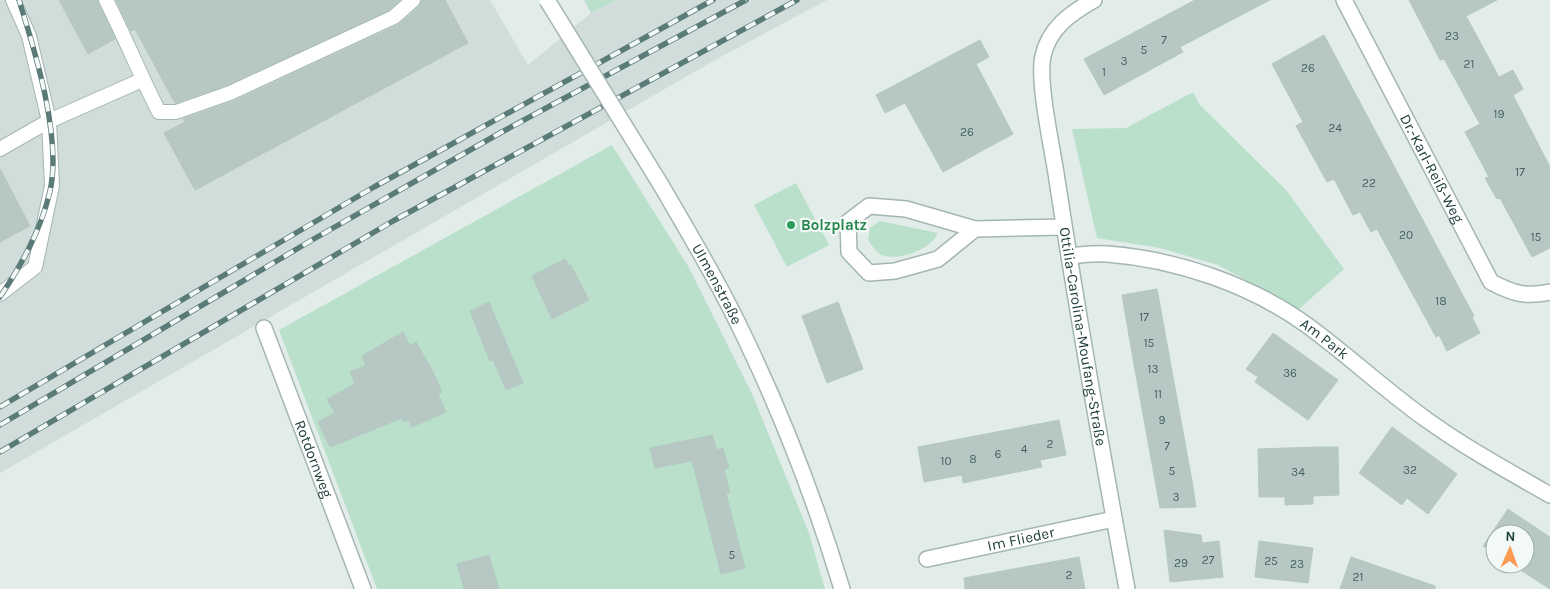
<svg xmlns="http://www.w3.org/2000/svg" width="1550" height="589" viewBox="0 0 1550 589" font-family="Karla,sans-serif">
<rect width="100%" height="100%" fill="#e2edea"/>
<!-- built -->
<polygon fill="#d0ddda" points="0,0 490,0 528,65 591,13 617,0 827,0 715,60 0,473"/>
<!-- green -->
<g fill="#bae0cb">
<polygon points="584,0 617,0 591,13"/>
<polygon points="1193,92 1199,104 1286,190 1344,269 1299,309 1218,265 1160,248 1097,238 1072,129 1126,128"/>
<polygon points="612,145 688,266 753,396 809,533 825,589 377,589 279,330"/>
<polygon points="796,183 829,245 787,267 754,205"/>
<path d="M 880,221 L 938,233 C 931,249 902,260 885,256 C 878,255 872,246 868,240 L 870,228 Z"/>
</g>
<!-- building -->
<g fill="#b7c8c4" stroke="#b4c8c3">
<polygon points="59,0 97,0 115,39 88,54"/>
<polygon points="116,0 400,0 389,10 227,85 175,103 135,29 131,31"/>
<polygon points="422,0 445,0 468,43 195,190 164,133 185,122 183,119 234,101 398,25 419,7"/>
<polygon points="1195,0 1270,0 1180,47 1183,52 1104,95 1084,59"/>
<polygon points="1409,0 1497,0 1466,16 1499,77 1513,70 1523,89 1513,95 1550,167 1550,248 1532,257 1500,198 1497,199 1485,178 1489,177 1465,132 1480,124 1444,59 1440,60"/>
<polygon points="1324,35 1474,316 1472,317 1480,333 1447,351 1439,335 1436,337 1377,229 1371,232 1360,212 1353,215 1334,179 1327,182 1296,126 1303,122 1272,64"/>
<polygon points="980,40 989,57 976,64 1013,134 943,172 905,103 885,113 876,95"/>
<polygon points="0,169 30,226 0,242"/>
<polygon points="565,259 569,266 571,265 589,300 552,319 532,276"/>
<polygon points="1157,289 1192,481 1196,507 1160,508 1133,359 1122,295"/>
<polygon points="489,302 523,383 506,390 493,360 490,361 470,311"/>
<polygon points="838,302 863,369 827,383 802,316"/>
<polygon points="403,332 410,346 416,342 432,370 442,392 438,394 446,412 412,427 409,420 404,422 402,418 330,447 318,422 335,413 327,399 355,384 350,372 366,365 362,356"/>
<polygon points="1273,333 1338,380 1308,420 1255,382 1258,377 1246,369"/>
<polygon points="1059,420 1066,455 1040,460 1042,467 963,483 962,475 924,482 918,447"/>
<polygon points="1392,427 1457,474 1428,514 1407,498 1402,505 1359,473"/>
<polygon points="713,435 716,450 723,448 729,468 724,469 730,493 726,493 745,568 721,574 692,461 655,468 650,448"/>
<polygon points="1316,447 1338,447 1339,495 1313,496 1313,504 1285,505 1285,497 1259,497 1258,449"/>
<polygon points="1508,509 1550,537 1550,589 1511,564 1525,564 1525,534 1495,534 1495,553 1483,546"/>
<polygon points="1164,530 1201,535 1202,543 1219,541 1223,577 1170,582"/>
<polygon points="1259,541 1313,548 1308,583 1255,577"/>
<polygon points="489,555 499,589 464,589 457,564"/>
<polygon points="1079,557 1085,589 965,589 964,578"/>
<polygon points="1351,557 1435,586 1435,589 1340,589"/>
</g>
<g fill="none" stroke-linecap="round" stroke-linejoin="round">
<defs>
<g id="lane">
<path d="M 106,0 C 125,37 140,75 159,112 L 176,112 L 230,93 L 394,17 L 413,0"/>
<polyline points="0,149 49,121 142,80"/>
<polyline points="0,294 35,267 52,186 49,121 29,36 13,0"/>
</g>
<g id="street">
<path id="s1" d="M 1094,0 C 1071,13 1049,28 1043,56 C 1037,82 1053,150 1057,180 C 1078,316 1102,453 1127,589"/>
<path id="s2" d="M 1344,0 L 1491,282 C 1514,294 1525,297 1550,292"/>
<path id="s3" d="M 661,185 C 690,235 720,285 745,338 C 784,419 816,503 842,589"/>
<polyline points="975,229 938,259 895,271 869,273 849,252 848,222 869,206 906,209 975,229 1064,227"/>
<path id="s4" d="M 1069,256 C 1081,255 1095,253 1107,254 C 1176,259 1252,285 1308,326 C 1349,356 1386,391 1427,420 C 1466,448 1508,471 1550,495"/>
<path id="s5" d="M 264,328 L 363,589"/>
<path id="s6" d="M 927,559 L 1114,519"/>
</g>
</defs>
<!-- lane casing -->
<use href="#lane" stroke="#a4b6b3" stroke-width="16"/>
<!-- street casing -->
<use href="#street" stroke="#a4b6b3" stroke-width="18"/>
<!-- lane -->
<use href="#lane" stroke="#fff" stroke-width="14"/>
<!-- street -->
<use href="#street" stroke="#fff" stroke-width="15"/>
<defs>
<g id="rail">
<path d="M 0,297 C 22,264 41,230 50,191 C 62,138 35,51 19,0"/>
<polyline points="0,407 374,187 713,0"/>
<polyline points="0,425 312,240 500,133 746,0"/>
<polyline points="0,452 393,221 797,0"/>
</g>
</defs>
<!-- rail casing -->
<use href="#rail" stroke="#5b7b79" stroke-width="5.5"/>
<!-- rail -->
<use href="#rail" stroke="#f3f9f7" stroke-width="4" stroke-dasharray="11" stroke-linecap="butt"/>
<defs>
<polyline id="street-bridge" points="547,0 661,185"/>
</defs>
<!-- street-bridge casing -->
<use href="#street-bridge" stroke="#a4b6b3" stroke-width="18" stroke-linecap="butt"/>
<!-- street-bridge -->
<use href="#street-bridge" stroke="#fff" stroke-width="15"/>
</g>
<!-- markers -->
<circle fill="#2e9e5b" stroke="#f3f9f7" stroke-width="2" cx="791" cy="225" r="5"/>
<g text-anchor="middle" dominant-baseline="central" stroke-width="4.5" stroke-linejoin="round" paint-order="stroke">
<!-- number labels -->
<g font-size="12" fill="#46625f">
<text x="1452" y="36">23</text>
<text x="1164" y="40">7</text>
<text x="1144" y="50">5</text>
<text x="1124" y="61">3</text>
<text x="1469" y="64">21</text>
<text x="1308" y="68">26</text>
<text x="1104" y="72">1</text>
<text x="1499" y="114">19</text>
<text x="1335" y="128">24</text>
<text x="967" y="132">26</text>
<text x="1520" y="172">17</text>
<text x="1369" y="183">22</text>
<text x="1406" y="235">20</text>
<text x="1536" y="237">15</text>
<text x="1441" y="301">18</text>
<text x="1144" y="317">17</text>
<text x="1149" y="343">15</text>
<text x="1153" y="369">13</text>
<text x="1290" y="373">36</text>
<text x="1158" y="394">11</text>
<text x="1162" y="420">9</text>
<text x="1050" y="444">2</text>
<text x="1167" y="446">7</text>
<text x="1024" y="449">4</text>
<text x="998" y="454">6</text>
<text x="973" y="459">8</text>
<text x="946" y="461">10</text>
<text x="1410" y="470">32</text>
<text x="1172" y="471">5</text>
<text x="1298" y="472">34</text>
<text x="1176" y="497">3</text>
<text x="732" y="555">5</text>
<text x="1208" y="560">27</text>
<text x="1271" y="561">25</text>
<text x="1181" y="563">29</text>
<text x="1297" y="564">23</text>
<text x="1069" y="575">2</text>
<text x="1358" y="577">21</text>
</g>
<!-- street labels -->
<g font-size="15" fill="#21403d" stroke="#f3f9f7">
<text stroke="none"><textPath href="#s2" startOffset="190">Dr.-Karl-Reiß-Weg</textPath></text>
<text stroke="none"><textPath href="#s3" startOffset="114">Ulmenstraße</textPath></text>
<text stroke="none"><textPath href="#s1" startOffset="362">Ottilia-Carolina-Moufang-Straße</textPath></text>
<text stroke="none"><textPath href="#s4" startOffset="275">Am Park</textPath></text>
<text stroke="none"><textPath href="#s5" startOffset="140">Rotdornweg</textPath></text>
<text stroke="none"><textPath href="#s6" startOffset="96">Im Flieder</textPath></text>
</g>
<!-- leisure labels -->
<g font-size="15" font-weight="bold" fill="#27864d" stroke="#f3f9f7" text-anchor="start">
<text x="801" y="225">Bolzplatz</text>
</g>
</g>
<!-- north arrow -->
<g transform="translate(1510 549) rotate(2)"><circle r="24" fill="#f3f9f7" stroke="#9fafad"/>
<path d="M0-4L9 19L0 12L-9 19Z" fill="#fb9b52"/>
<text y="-8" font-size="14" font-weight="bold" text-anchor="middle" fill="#21403d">N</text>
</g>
</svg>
